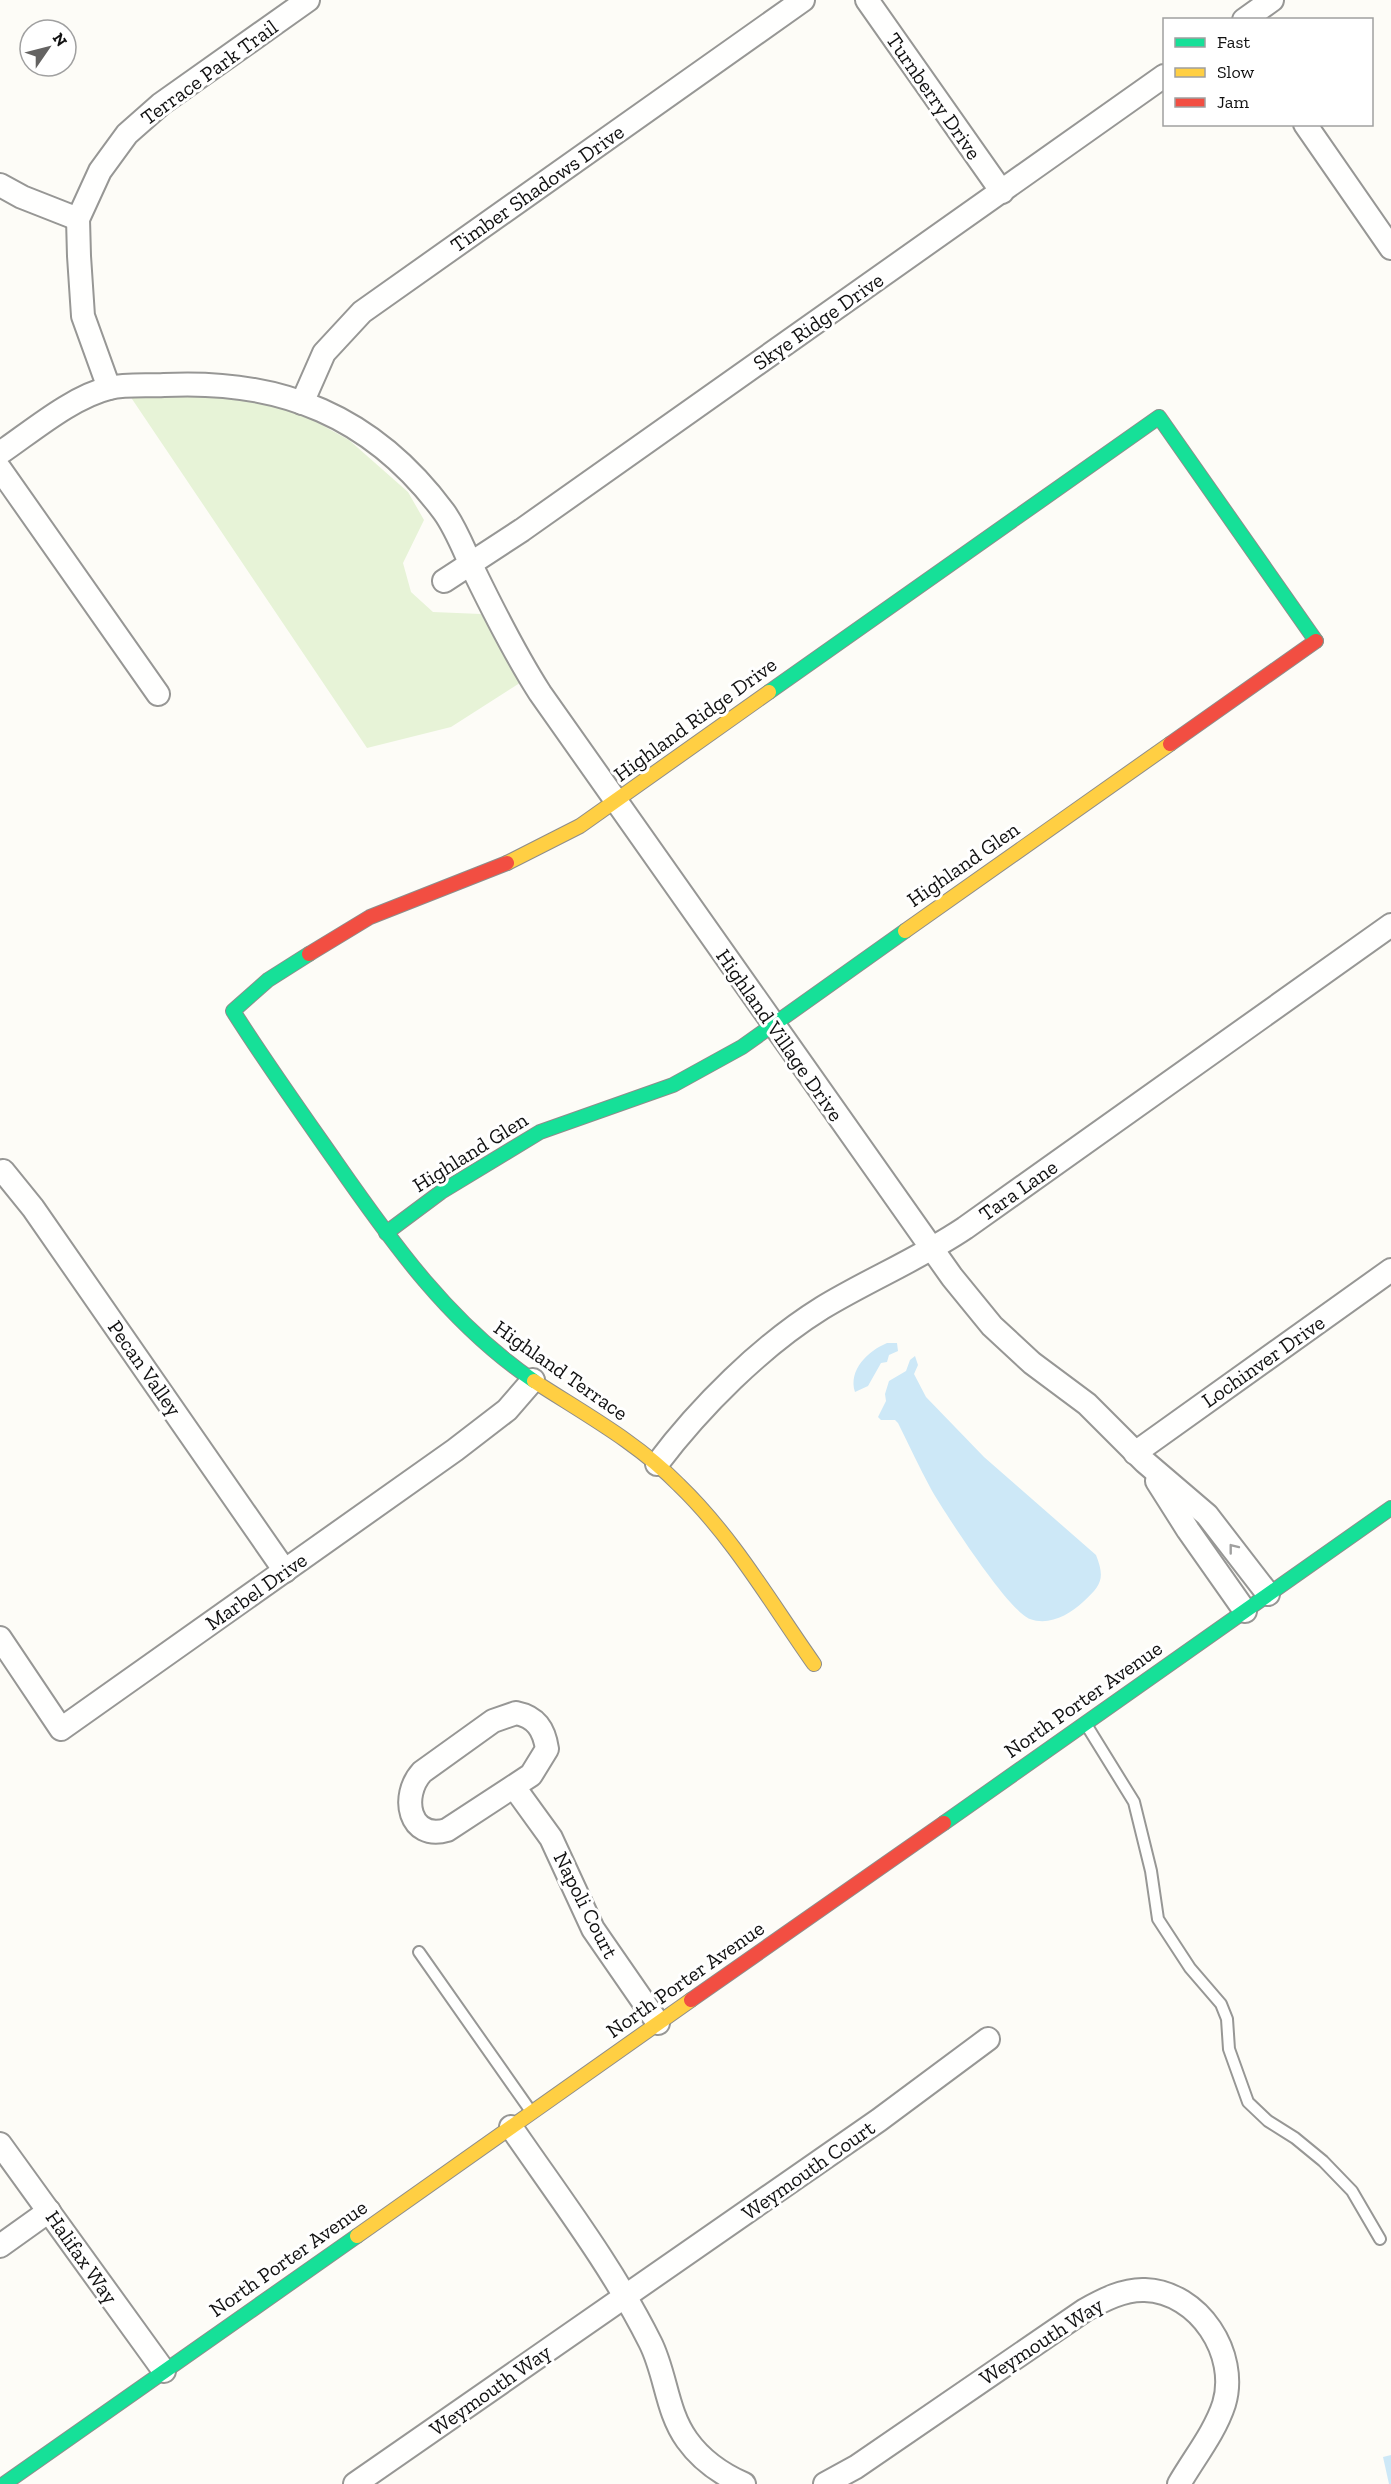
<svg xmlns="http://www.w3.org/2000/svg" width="1391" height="2484" viewBox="0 0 1391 2484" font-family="'Zilla Slab',serif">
<rect width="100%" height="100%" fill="#fdfcf7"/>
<!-- green -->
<polygon fill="#e7f3d7" points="212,393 289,407 349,440 408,492 424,520 403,563 411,592 433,612 481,614 523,681 451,727 367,748 130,396"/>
<!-- water -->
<g fill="#cde8f7">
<path d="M 887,1343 L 897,1343 L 898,1351 L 889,1355 L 887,1362 L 881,1363 L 868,1386 L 855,1392 C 848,1370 868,1351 887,1343 Z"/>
<path d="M 915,1356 L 918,1365 L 914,1374 L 926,1397 L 984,1457 L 1096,1555 C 1105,1578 1102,1585 1083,1602 C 1069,1615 1049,1626 1030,1619 C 1009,1612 944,1512 931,1489 C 919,1467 909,1445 898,1423 L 895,1420 L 881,1420 L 878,1417 L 886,1401 L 885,1394 L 889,1381 L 906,1371 L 910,1360 Z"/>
<polygon points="1391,2455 1391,2484 1389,2484 1383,2457"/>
</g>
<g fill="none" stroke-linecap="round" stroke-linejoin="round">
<defs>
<g id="lane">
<polyline points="1087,1726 1134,1802 1151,1871 1158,1919 1190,1968 1221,2004 1227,2019 1229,2049 1248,2102 1268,2121 1295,2138 1323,2161 1352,2191 1380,2239"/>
<polyline points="419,1952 530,2110"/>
</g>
<g id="street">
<polyline points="867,0 1002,192"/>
<polyline points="1244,20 1272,0"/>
<polyline points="1305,124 1391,248"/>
<polyline points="0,185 22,197 78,219"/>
<polyline points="109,388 83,316 79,256 78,219 100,171 127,134 161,104 308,0"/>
<polyline points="302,403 324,353 362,312 803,0"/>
<path d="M 0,453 C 31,432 72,397 109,388 C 126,384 146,386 164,385 C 281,379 373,416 444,512 C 457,530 465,553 475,573 C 495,614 515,654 540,693 L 952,1277 L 992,1326 L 1032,1363 L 1087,1404 L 1145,1462 L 1207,1515 L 1268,1594"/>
<polyline points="0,469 158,694"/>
<polyline points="444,581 522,530 1164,76"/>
<polyline points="0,1173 3,1171 33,1208 285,1571"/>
<polyline points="1135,1453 1391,1270"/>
<path d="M 657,1464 C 700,1407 761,1346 822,1308 C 868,1280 919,1259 965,1228 L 1391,925"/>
<polyline points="1157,1481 1188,1530 1245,1611"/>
<polyline points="0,1638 61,1729 455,1450 507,1410 533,1380"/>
<path d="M 516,1713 C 536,1717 544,1729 547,1749 L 531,1775 L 447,1830 C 409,1841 400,1796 422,1772 L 493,1721 Z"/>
<polyline points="514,1787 551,1838 593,1929 658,2023"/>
<path d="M 511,2127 C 559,2197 612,2266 650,2342 C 666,2373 666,2411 687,2440 C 702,2461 721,2474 744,2484"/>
<polyline points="0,2144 164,2371"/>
<polyline points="0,2246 49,2211"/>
<polyline points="355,2484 879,2120 988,2039"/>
<path d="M 825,2484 L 856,2467 L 1085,2310 C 1103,2300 1124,2289 1145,2290 C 1199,2292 1239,2354 1224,2404 C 1215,2432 1194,2458 1179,2484"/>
</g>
<g id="fast">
<polyline points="769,692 1159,417 1316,641"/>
<path d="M 309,954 L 268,980 L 233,1011 C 266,1063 301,1112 336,1162 C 393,1244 450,1324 534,1381"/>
<polyline points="386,1233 441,1192 540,1132 673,1085 742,1047 905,931"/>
<polyline points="944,1823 1391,1508"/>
<polyline points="4,2484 357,2236"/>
</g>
<g id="slow">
<polyline points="507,863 580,826 769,692"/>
<polyline points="905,931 1170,744"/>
<path d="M 534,1381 C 583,1413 637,1442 679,1485 C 733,1537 771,1603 814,1664"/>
<polyline points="357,2236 691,2000"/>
</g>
<g id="jam">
<polyline points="1170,744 1316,641"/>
<polyline points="309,954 370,917 507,863"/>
<polyline points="691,2000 944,1823"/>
</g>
</defs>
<!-- lane casing -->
<use href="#lane" stroke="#979795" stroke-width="14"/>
<!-- street casing -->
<use href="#street" stroke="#979795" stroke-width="26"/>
<!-- fast casing -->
<use href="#fast" stroke="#8e8d8b" stroke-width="16"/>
<!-- slow casing -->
<use href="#slow" stroke="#8e8d8b" stroke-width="16"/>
<!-- jam casing -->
<use href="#jam" stroke="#8e8d8b" stroke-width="16"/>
<!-- lane -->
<use href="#lane" stroke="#fffffe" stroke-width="10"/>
<!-- street -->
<use href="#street" stroke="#fffffe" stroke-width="22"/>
<!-- fast -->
<use href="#fast" stroke="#16e098" stroke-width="14"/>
<!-- slow -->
<use href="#slow" stroke="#ffcf43" stroke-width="14"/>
<!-- jam -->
<use href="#jam" stroke="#f24e42" stroke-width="14"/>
</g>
<!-- one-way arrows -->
<defs><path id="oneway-chevron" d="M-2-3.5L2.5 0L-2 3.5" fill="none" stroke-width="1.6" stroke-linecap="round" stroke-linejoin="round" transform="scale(1.5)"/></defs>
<use stroke="#a0a09f" href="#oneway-chevron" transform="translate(1233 1548) rotate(-128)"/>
<g text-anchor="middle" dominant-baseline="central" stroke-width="6" stroke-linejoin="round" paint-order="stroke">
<!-- street labels -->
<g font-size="21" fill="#111" stroke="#fff">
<text transform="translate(209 72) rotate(-36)">Terrace Park Trail</text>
<text transform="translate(934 96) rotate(55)">Turnberry Drive</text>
<text transform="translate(537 188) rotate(-35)">Timber Shadows Drive</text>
<text transform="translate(818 321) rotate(-35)">Skye Ridge Drive</text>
<text transform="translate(695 719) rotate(-36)">Highland Ridge Drive</text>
<text transform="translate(963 864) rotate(-35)">Highland Glen</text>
<text transform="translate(780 1035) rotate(55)">Highland Village Drive</text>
<text transform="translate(470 1152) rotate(-32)">Highland Glen</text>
<text transform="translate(1018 1190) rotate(-35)">Tara Lane</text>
<text transform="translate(1263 1361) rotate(-35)">Lochinver Drive</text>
<text transform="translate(145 1368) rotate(55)">Pecan Valley</text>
<text transform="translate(561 1370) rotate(35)">Highland Terrace</text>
<text transform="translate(256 1591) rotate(-35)">Marbel Drive</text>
<text transform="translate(1083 1699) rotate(-35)">North Porter Avenue</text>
<text transform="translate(586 1905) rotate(63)">Napoli Court</text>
<text transform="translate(685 1979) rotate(-35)">North Porter Avenue</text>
<text transform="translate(808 2170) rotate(-35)">Weymouth Court</text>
<text transform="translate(82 2257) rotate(55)">Halifax Way</text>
<text transform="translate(288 2258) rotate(-35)">North Porter Avenue</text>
<text transform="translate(1041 2341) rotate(-33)">Weymouth Way</text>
<text transform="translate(490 2390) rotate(-35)">Weymouth Way</text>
</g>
</g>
<!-- legend -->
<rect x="1163" y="18" width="210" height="108" fill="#ffffff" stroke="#a0a0a0" stroke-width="1.5"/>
<rect x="1175" y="38" width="30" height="9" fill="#16e098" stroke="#a0a0a0" stroke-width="1.5"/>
<text x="1217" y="48" font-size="18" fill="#111111">Fast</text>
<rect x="1175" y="68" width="30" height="9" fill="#ffcf43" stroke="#a0a0a0" stroke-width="1.5"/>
<text x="1217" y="78" font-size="18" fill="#111111">Slow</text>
<rect x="1175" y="98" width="30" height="9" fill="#f24e42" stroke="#a0a0a0" stroke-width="1.5"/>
<text x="1217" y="108" font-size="18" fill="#111111">Jam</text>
<!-- north arrow -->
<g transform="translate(48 48) rotate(55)"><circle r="28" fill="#ffffff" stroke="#a0a0a0" stroke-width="1.5"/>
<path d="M0-4.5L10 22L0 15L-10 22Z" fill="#646362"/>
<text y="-9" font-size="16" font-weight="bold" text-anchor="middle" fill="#111111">N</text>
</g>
</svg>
